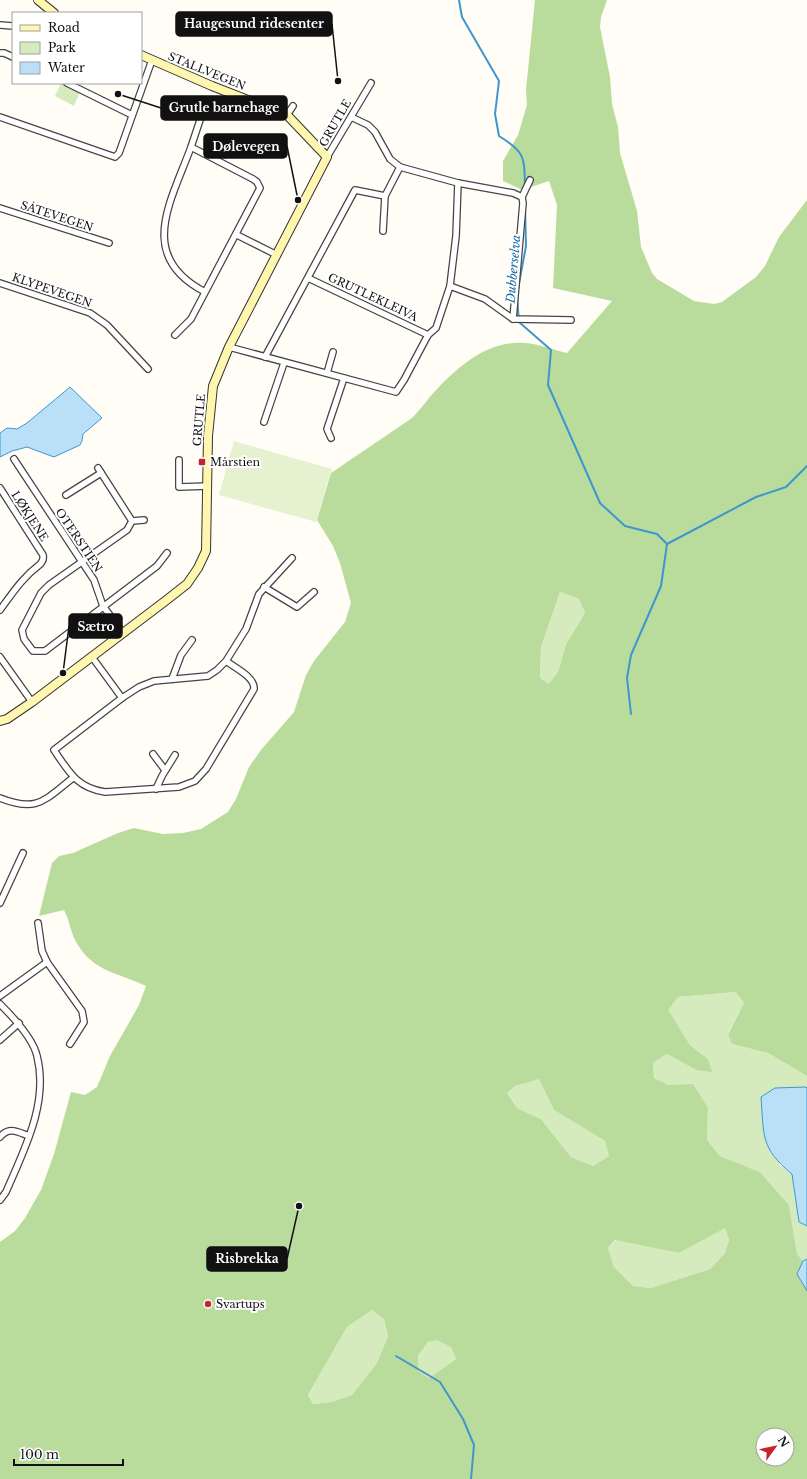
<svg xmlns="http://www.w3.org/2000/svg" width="807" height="1479" viewBox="0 0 807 1479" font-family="'Libre Baskerville',serif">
<rect width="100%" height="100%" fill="#fffdf5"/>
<!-- green -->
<g fill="#d5ebbd">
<polygon points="61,83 80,92 74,106 55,96"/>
<polygon points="560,592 579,599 585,613 566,644 558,672 550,685 540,678 541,647"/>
<polygon points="737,992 744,1003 728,1033 732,1044 768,1053 807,1076 807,1088 775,1088 779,1164 792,1174 799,1222 807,1226 807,1259 803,1261 797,1254 789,1205 760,1172 720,1156 707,1140 708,1108 654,1078 653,1063 667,1054 696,1070 708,1059 690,1045 667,1010 678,997"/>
<polygon points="539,1078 554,1110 605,1141 609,1156 593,1166 571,1157 541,1119 517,1108 507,1093 515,1086"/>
<polygon points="725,1227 729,1240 725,1253 710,1269 651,1288 633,1286 614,1267 608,1248 616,1240 679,1253"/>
<polygon points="372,1310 384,1319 388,1336 377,1363 352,1395 331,1402 313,1404 308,1395 347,1327"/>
<polygon points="437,1339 451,1347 456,1359 429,1378 418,1371 417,1355 428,1342"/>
</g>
<!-- forest -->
<path fill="#b9dc9c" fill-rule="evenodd" d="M 535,0 L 607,0 L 601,17 L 600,27 L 610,77 L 612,104 L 618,127 L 620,153 L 637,211 L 641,247 L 652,273 L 657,279 L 694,301 L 714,304 L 722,302 L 756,277 L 765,266 L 779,237 L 807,200 L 807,1076 L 768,1053 L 732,1044 L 728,1034 L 744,1003 L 736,992 L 678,997 L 668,1010 L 690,1045 L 708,1059 L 712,1072 L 696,1070 L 667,1054 L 653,1063 L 654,1078 L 668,1085 L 693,1084 L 708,1108 L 707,1140 L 720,1156 L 760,1172 L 789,1205 L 797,1254 L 803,1261 L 797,1274 L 807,1291 L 807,1479 L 0,1479 L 0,1242 L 15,1231 L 25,1218 L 41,1190 L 54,1154 L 71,1092 L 85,1095 L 97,1087 L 110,1056 L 139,1005 L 146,986 C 116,972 91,971 75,940 C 70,930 69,919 64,910 L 39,916 L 52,863 L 59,856 L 73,853 L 118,833 L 134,828 L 163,834 L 183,833 L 201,829 L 228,812 L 236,799 L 249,767 L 261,750 L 294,712 L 306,675 L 314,661 L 345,622 L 351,603 L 340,563 L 333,546 L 317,520 L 331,473 L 412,418 C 422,408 429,397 438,388 C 461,364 490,340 525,343 C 539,344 553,350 567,353 L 612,301 L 553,288 L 557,205 L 549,181 L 522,190 L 503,181 L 503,161 L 518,135 L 527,105 L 526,90 ZM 560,592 L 579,599 L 585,613 L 566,644 L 558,672 L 549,684 L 540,678 L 541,647 ZM 539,1079 L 554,1110 L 605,1141 L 609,1156 L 593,1166 L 571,1157 L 541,1119 L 517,1108 L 507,1093 L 515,1086 ZM 725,1228 L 729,1240 L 725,1253 L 710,1269 L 651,1288 L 633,1286 L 614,1267 L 608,1248 L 615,1240 L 679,1253 ZM 372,1310 L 384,1319 L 388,1336 L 377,1363 L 352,1395 L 331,1402 L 313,1404 L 308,1395 L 347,1327 ZM 437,1340 L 451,1347 L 456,1359 L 429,1378 L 418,1371 L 418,1355 L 428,1342 ZM 763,1435 L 787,1435 L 787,1459 L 763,1459 Z"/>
<!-- pitch -->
<polygon fill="#e6f2cf" points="234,441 332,469 316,522 219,495"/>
<!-- water -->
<g fill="#b9e0f7" stroke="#3f96cf">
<polygon points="70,387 102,418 83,434 82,441 80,445 54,457 27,447 12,451 0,457 0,433 7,428 17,429 27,423"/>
<path d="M 806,1087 L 807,1088 L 807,1226 L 799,1222 L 792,1174 C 760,1148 764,1135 761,1097 L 775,1088 Z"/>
<polygon points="807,1259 807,1291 797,1274 803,1261"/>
</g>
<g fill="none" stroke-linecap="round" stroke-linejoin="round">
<!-- stream -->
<g stroke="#3f96cf" stroke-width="2">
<path d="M 459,0 L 462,17 L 499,81 L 495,114 L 499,136 C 526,153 524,157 525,187"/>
<polyline points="518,289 526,246 525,208"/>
<polyline points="517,297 519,322 551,350 548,385 600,503 625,526 657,534 667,544"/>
<polyline points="667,544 756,497 786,487 807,466"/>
<polyline points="631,714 627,678 631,655 661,586 667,544"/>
<polyline points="396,1356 440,1382 463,1419 474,1445 471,1479"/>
</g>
<defs>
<g id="street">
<polyline points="0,25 13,26"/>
<polyline points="0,53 4,53 13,57"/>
<polyline points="67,83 132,115"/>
<polyline points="287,115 293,106"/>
<polyline points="0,117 115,157 119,153 152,60"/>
<polyline points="351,117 368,125 375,132 390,159 400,167 458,183 513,193 522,197 523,203 513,319 571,320"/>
<polyline points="191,147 202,114"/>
<polyline points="327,157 371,83"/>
<polyline points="458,183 456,236 450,286 485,299 513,319"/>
<polyline points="522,197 530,180"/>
<polyline points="0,208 109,243"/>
<polyline points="383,231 385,196 400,167"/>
<polyline points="237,235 277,255"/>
<polyline points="308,278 428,335"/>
<polyline points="0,283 90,313 107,325 148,369"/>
<path d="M 175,335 L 191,319 L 260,188 L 257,182 L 253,179 L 191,147 C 171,202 136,256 205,292"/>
<polyline points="229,347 396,392 404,380 428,335 436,328 450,286"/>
<polyline points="265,357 355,190 385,196"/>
<polyline points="327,373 333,352"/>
<polyline points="264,422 284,363"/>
<polyline points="331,438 327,429 344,378"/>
<polyline points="14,459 94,580 103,606 123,633"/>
<polyline points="179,460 179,487 208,486"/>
<polyline points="98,468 132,521 127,530 49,585 41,593 22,630 24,639 33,651 45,651 157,566 167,553"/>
<path d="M 0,488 L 43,555 C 44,560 42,563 38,566 C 22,578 12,594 0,610"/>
<polyline points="66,495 101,473"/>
<polyline points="132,521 144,520"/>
<polyline points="264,587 297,607 314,592"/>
<polyline points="0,657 32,702"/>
<polyline points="92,657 122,698"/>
<path d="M 226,661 C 234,667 255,677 254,689 L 206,769 L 195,781 L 179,787 L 105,792 C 77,788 69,772 54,750 L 122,698 L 139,687 L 154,681 L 208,676 L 217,670 L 226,661 L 246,629 L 259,594 L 292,558"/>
<polyline points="172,679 181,655 192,640"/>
<polyline points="153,754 165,770"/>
<polyline points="156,789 162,776 175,755"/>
<path d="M 0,798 C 38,813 44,800 73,778"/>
<polyline points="0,903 23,853"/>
<polyline points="38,923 42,951 47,962"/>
<polyline points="0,996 47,962 82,1011 84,1022 70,1044"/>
<path d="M 0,1004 C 13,1017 33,1038 37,1056 C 49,1103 24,1150 6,1192 L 0,1200"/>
<polyline points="0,1040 19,1023"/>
<path d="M 0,1137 C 9,1126 18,1132 29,1136"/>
</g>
<g id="secondary">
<polyline points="38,0 54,13"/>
<polyline points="0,721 7,719 32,702 164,602 187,584 198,568 206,551 208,436 213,386 229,347 327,157 287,115 212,86 141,55"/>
</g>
</defs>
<!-- street casing -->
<use href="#street" stroke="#444" stroke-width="8"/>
<!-- secondary casing -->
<use href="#secondary" stroke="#333" stroke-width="10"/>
<!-- street -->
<use href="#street" stroke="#fff" stroke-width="5.5"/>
<!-- secondary -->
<use href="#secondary" stroke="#fff6b0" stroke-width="8"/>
</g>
<!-- markers -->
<g fill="#c4262e" stroke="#fff" stroke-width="1.5">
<rect x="198" y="458" width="8" height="8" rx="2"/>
<circle cx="208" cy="1304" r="4"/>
</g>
<g text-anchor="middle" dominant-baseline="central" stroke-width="4" stroke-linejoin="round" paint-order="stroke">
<!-- street labels -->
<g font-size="11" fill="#111" stroke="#fff">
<text transform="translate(207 71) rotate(22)">STALLVEGEN</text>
<text transform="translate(335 123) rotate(-60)">GRUTLE</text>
<text transform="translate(57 216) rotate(18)">SÅTEVEGEN</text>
<text transform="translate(52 290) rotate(19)">KLYPEVEGEN</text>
<text transform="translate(373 297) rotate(25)">GRUTLEKLEIVA</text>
<text transform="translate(199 420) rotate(-85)">GRUTLE</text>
<text transform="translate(30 516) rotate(57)">LØKJENE</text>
<text transform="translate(79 540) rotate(56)">OTERSTIEN</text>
</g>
<!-- poi labels -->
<g font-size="11" fill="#111" stroke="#fff" text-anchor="start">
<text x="210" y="462">Mårstien</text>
<text x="216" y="1304">Svartups</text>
</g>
<!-- water labels -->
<g font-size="12" font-style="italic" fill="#1768a6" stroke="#fff">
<text transform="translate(513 269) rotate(-85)">Dubberselva</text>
</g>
</g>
<!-- callouts -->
<path fill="none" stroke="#111" stroke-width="1.5" d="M338 81L332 24M118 94L161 108M298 200L287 146M63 673L69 626M299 1206L287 1259"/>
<g fill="#111" stroke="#fff" stroke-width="1.5">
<circle cx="338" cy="81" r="4"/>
<circle cx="118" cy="94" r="4"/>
<circle cx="298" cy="200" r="4"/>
<circle cx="63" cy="673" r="4"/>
<circle cx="299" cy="1206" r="4"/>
</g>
<g fill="#111" stroke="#111" stroke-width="1.5">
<rect x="176" y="12" width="156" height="24" rx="4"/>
<rect x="161" y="96" width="126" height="24" rx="4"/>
<rect x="204" y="134" width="83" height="24" rx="4"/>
<rect x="69" y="614" width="53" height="24" rx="4"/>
<rect x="207" y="1247" width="80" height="24" rx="4"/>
</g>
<g font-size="12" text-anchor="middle" font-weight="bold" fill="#fff">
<text x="254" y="28">Haugesund ridesenter</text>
<text x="224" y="112">Grutle barnehage</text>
<text x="246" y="151">Dølevegen</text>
<text x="96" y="631">Sætro</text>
<text x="247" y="1263">Risbrekka</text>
</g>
<!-- legend -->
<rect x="12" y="12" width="130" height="72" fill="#ffffff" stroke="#a0a0a0"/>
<rect x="20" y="25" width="20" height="6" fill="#fff6b0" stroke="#a0a0a0"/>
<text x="48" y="32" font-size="12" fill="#111111">Road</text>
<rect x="20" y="42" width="20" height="12" fill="#d5ebbd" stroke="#a0a0a0"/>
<text x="48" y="52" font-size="12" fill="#111111">Park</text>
<rect x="20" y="62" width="20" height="12" fill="#b9e0f7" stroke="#a0a0a0"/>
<text x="48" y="72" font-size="12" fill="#111111">Water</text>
<!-- north arrow -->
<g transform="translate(775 1447) rotate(57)"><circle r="19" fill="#ffffff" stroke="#a0a0a0"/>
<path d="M0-3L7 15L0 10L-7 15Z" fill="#c4262e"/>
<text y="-6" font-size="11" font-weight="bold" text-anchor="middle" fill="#111111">N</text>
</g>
<!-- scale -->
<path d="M14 1459v6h109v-6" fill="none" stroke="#111111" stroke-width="2"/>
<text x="20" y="1459" font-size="12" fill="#111111" stroke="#ffffff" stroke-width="3" paint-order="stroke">100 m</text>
</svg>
